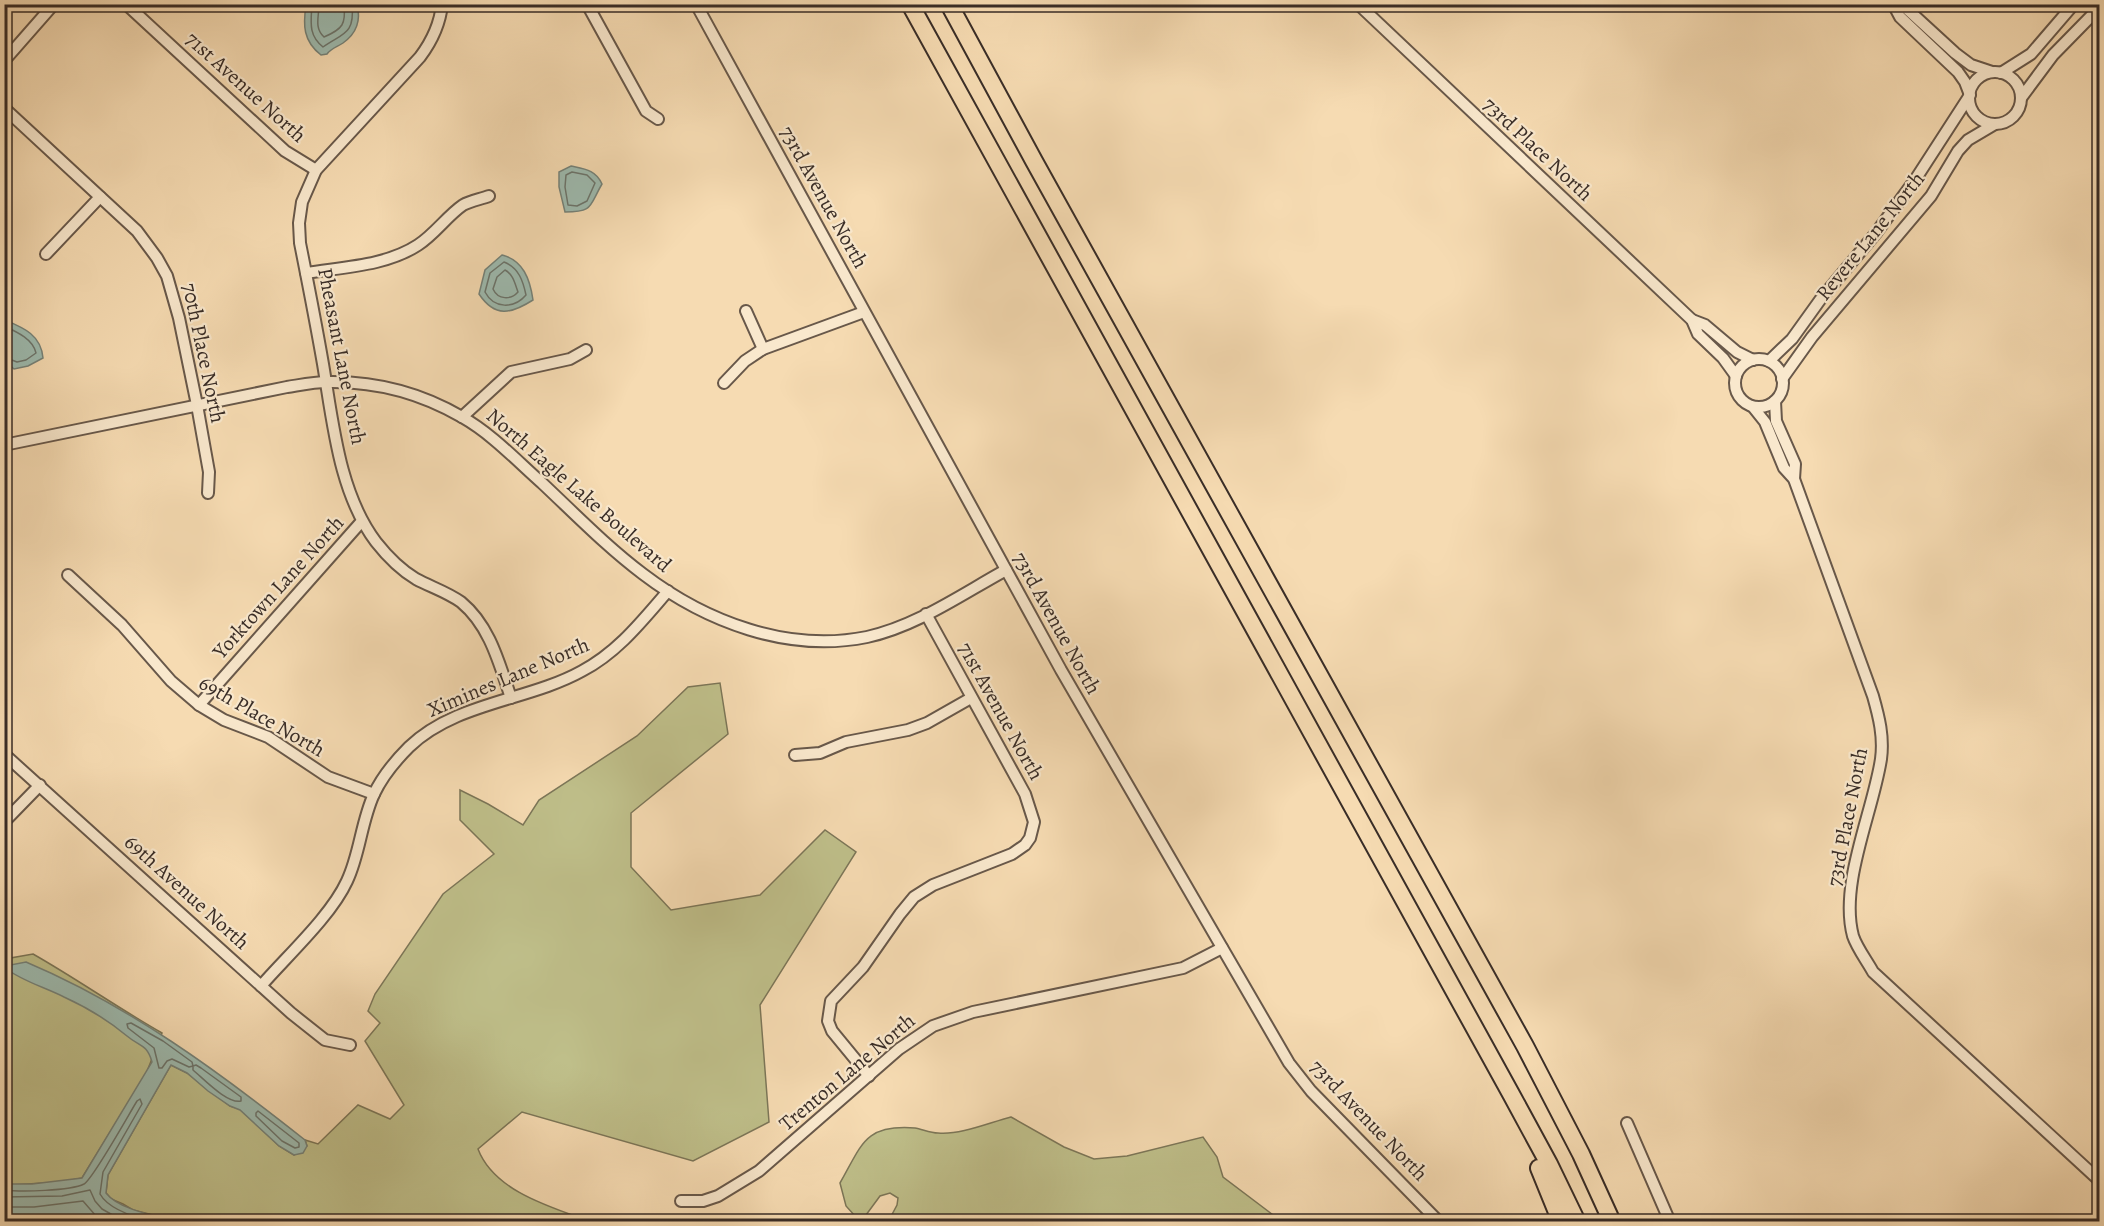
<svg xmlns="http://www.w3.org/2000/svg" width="2104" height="1226" viewBox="0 0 2104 1226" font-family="Alegreya,serif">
<rect width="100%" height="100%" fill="#f6dbb2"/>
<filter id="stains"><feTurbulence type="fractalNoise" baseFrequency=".00333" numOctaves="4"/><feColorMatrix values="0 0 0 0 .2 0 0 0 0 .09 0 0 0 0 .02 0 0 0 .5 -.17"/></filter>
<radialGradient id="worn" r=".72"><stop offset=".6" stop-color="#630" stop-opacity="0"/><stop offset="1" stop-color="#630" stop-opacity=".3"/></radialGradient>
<!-- green -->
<g fill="#bfbf8a" stroke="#7c7658" stroke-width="1.5">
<path d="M 720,683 L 728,734 L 631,813 L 631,867 L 671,910 L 760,895 L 825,830 L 856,852 L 760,1005 L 769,1122 L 693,1161 L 522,1112 L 478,1149 C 494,1191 550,1207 589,1221 L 177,1221 L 133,1210 L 123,1204 L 111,1199 L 106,1193 L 108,1175 L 171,1065 L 187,1073 L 230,1106 L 240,1109 L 279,1146 L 294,1155 L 307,1146 L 305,1140 L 318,1144 L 358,1105 L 390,1119 L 404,1105 L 365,1041 L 380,1023 L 368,1011 L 375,994 L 443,894 L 494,854 L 460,820 L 460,790 L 488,804 L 523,825 L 539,800 L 637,736 L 688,687 Z"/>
<path d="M 33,954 C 77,979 118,1008 162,1033 L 146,1074 L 82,1178 L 61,1182 L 10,1185 L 5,1184 L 5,959 Z"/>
<path d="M 1011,1117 L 1064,1147 L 1094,1159 L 1127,1156 L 1203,1137 L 1217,1157 L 1223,1177 L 1281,1221 L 888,1222 L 897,1205 L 898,1198 L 890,1193 L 880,1196 L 866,1215 L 855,1216 L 846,1206 L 840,1183 C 862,1145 864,1124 915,1128 C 922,1129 930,1133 938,1133 C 961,1135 988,1123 1011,1117 Z"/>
</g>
<!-- water -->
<g fill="#9dbbb0" stroke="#758279" stroke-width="1.5">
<path d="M 306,5 L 357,5 C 361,20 357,33 343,43 C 337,47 331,48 327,54 L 321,55 C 303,41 303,25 306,5 Z"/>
<path d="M 571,166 C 585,169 596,170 602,184 C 589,206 594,212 565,212 L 559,187 L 559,172 Z"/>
<path d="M 502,255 C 523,260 530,279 533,300 C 511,314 495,318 479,294 L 485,270 Z"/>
<path d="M 5,320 C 24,328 41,335 43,358 L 28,366 L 14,369 L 5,361 Z"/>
<path d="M 26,962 C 128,1005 218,1071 305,1140 L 307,1146 L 303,1153 L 294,1155 L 279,1146 L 240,1110 L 230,1106 L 208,1091 L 187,1073 L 171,1065 L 108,1175 L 106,1193 C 119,1210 157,1216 177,1221 L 5,1221 L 5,1184 L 32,1184 L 82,1178 L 152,1062 C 147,1044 140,1047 127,1036 C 109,1021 86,1007 64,997 C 44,987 22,981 5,968 L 5,966 Z"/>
</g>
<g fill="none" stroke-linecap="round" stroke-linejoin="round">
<!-- shore -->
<g stroke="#6b746c" stroke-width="1.5">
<path d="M 312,4 C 311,22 308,35 323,47 C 343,33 355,35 352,4"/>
<path d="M 319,4 C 319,17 314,28 324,37 C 343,29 346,24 344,4"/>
<polygon points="572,172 587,175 595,183 587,201 577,206 568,205 565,187 566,175"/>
<path d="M 504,262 C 519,268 523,281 526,295 C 514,309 494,309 485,292 L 490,273 Z"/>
<path d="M 505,270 C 513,274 515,284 518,292 C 511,300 498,300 493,289 L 497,277 Z"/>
<path d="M 4,326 C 17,332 33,339 36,353 L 26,360 L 17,362 L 4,357"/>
<path d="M 131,1023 L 163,1041 L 192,1062 L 193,1066 L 196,1065 L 201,1068 L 241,1097 L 241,1101 C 227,1104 204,1079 193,1070 L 193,1066 L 189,1067 L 172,1059 L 167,1061 L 162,1068 L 159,1068 L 154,1048 L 128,1028 L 127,1024 Z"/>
<polygon points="258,1111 299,1143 299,1147 295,1148 282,1141 256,1116 256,1113"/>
<path d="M 4,1190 C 21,1192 70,1191 84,1184 C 93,1179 129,1114 137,1101 L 140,1099 L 142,1104 L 103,1172 L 100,1194 C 109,1210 137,1218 154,1222"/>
<polyline points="4,1197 62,1196 90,1190 95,1201 102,1209 125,1222"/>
<polyline points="4,1207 34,1207 83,1201 96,1216 106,1222"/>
</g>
<defs>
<g id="minor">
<polyline points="126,4 285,151 316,170"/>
<path d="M 442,4 C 440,25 432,41 420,57 L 316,170 L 302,202 L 299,223 L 300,243 C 308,283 316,324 323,364 C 333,423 339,493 376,542 C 387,556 401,570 416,579 C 431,587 447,592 461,602 C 490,626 499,663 511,698"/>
<polyline points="587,4 646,111 658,119"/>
<polyline points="696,4 1061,670 1289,1063 1311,1091 1439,1222"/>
<polyline points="1358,4 1692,320 1698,334 1723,358 1736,376"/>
<polyline points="1899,4 1907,9 1955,53 1971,65 1992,72"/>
<polyline points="4,61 54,4"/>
<circle cx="1995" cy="98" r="26"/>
<polyline points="2001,73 2031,54 2074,4"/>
<polyline points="2021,98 2053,55 2100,7"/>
<polyline points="4,108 137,231 157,258 167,276 179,318 197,405 209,472 208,493"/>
<polyline points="46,254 100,197"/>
<path d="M 306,273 C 343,267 386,266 418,245 C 435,234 447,216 463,205 C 470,201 481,199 489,196"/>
<polyline points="746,311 763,349"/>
<polyline points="1692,320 1705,325 1737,352 1753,360"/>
<circle cx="1759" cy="383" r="24"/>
<polyline points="1769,361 1792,339 1820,300 1876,233 1915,180 1970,95 1965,82 1958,72 1900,17 1893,4"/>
<polyline points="1782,379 1812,337 1931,196 1958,151 1968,140 1995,124"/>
<polyline points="724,383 745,361 763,349 864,312"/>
<polyline points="1775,401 1776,421 1795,464 1794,479"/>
<path d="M 1753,407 L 1765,422 L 1784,468 L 1794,479 L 1873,696 C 1879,717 1884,737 1881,759 C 1873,812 1839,884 1853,936 C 1857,948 1867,961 1873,972 L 2100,1181"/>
<polyline points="462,417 511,372 570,359 586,350"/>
<path d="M 4,445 L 287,387 C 300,385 314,382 327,382 C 374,381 421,393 462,417 C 492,434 516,460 542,483 C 575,514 607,547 643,574 C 706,622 788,653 867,637 C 917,626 962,594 1006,570"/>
<polyline points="68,575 122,625 171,681 199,705 224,720 268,737 328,777 374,794"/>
<polyline points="199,705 362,521"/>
<polyline points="4,754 291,1013 325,1040 350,1045"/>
<polyline points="795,755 820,753 846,742 908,730 927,723 971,698"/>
<polyline points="4,822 40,785"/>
<path d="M 261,986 C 287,956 331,916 347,881 C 360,854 361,822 374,794 C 382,777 396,760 409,747 C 456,702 528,701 582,671 C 618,652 642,621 668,591"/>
<polyline points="869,1076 832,1031 828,1021 831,1001 863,967 900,914 914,897 933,885 1012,854 1025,845 1030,838 1034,822 1025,794 926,614"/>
<polyline points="1627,1123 1670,1222"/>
<polyline points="681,1201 703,1201 718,1196 759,1171 899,1049 933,1026 973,1012 1183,968 1222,948"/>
</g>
<g id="highway">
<polyline points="910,4 1511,1094 1549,1164 1577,1222"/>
<polyline points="949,4 1034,161 1525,1046 1581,1154 1612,1222"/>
<polyline points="1539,1168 1561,1222"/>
</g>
</defs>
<!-- minor casing -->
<use href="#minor" stroke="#68584a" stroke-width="14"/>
<!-- highway casing -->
<use href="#highway" stroke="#392d27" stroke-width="20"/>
<!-- minor -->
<use href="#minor" stroke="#f9e8cd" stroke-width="10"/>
<!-- highway -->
<use href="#highway" stroke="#f6dbb2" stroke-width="16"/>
</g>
<g text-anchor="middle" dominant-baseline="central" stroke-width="4.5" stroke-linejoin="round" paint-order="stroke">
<!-- street labels -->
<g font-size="21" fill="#392d27" stroke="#f9e8cd">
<text transform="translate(246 87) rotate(42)">71st Avenue North</text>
<text transform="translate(1538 149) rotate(43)">73rd Place North</text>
<text transform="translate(824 197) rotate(61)">73rd Avenue North</text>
<text transform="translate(1870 236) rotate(-51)">Revere Lane North</text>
<text transform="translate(204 353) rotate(78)">70th Place North</text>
<text transform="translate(342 356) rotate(79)">Pheasant Lane North</text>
<text transform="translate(579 490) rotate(41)">North Eagle Lake Boulevard</text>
<text transform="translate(278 587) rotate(-48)">Yorktown Lane North</text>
<text transform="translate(1057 623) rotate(61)">73rd Avenue North</text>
<text transform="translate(508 677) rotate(-23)">Ximines Lane North</text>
<text transform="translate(1001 711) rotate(61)">71st Avenue North</text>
<text transform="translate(262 716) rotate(30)">69th Place North</text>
<text transform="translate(1847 817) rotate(-79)">73rd Place North</text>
<text transform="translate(187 892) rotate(42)">69th Avenue North</text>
<text transform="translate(847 1072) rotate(-40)">Trenton Lane North</text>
<text transform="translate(1369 1120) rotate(46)">73rd Avenue North</text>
</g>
</g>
<!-- margin -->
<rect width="2104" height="1226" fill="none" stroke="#f6dbb2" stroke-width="24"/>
<rect x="6" y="6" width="2092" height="1214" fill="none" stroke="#392d27" stroke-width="3"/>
<rect x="12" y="12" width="2080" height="1202" fill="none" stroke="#392d27" stroke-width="1.5"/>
<rect width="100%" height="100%" filter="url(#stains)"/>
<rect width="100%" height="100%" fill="url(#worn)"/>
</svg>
